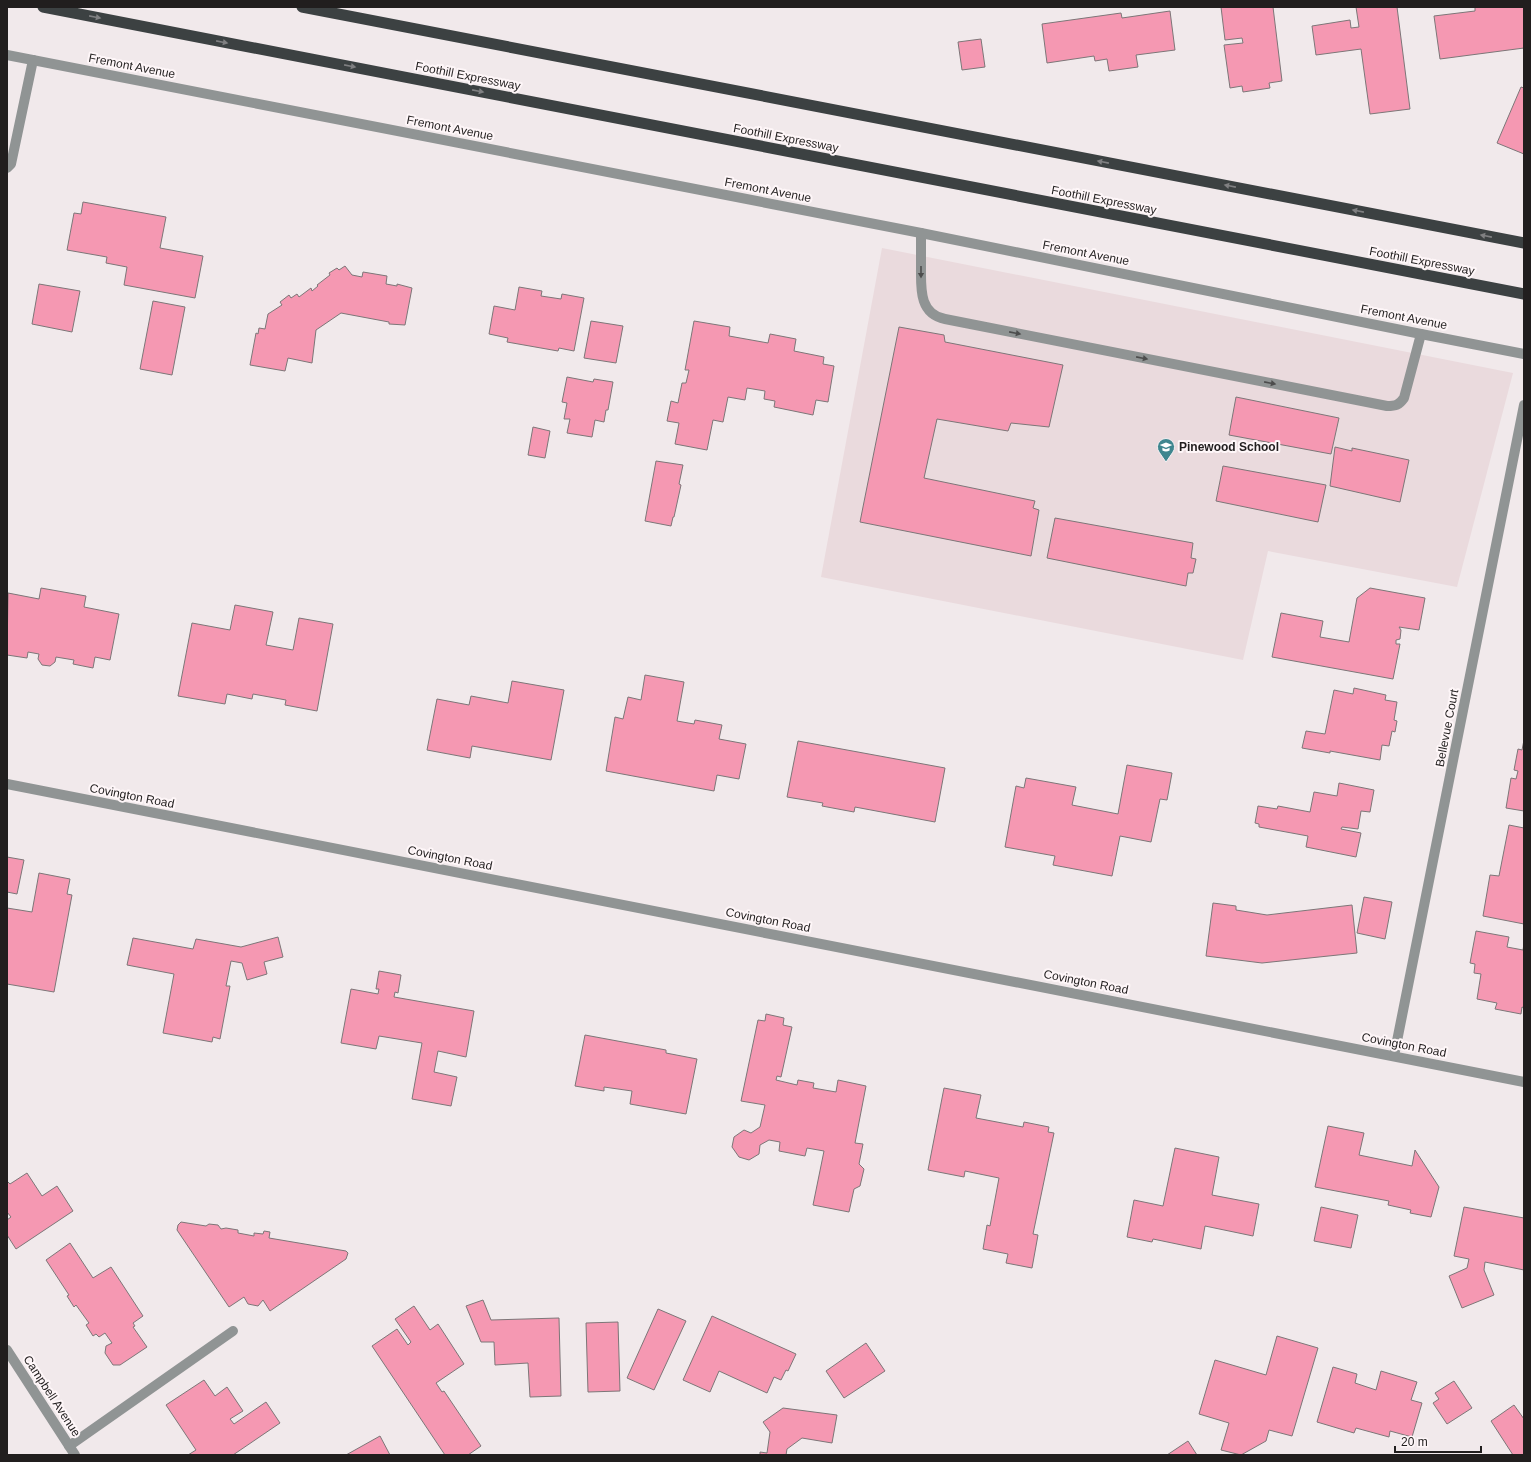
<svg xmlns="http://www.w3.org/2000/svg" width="1531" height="1462" viewBox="0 0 1531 1462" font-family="Arial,sans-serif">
<rect width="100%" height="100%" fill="#f1e9eb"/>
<!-- built -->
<polygon fill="#eadadd" points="882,248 1513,373 1457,587 1268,551 1243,660 821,577"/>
<!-- building -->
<g fill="#f598b2" stroke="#7d7678">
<polygon points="1221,7 1273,7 1282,81 1269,83 1270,88 1243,92 1242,86 1230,88 1224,45 1243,43 1242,38 1225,40"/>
<polygon points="1356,7 1397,7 1410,109 1370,114 1361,49 1316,55 1312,26 1350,20 1351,28 1359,27"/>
<polygon points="1475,7 1524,7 1524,48 1440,59 1434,16 1475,11"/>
<polygon points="1170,11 1175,50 1136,55 1138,67 1109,71 1107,59 1095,61 1094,56 1047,63 1042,24 1121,13 1122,18"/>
<polygon points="981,39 985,67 962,70 958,42"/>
<polygon points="1521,87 1524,88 1524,154 1497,143"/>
<polygon points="83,202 166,217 160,248 203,256 195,298 124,285 127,267 106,263 107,257 67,250 74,213 81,214"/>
<polygon points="345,266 352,275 362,277 363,272 387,276 386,284 397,286 397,284 412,288 405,325 389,324 389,322 341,313 316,330 312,363 288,358 285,371 250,365 256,333 258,334 259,328 265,329 268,314 282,305 280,302 289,295 291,298 297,294 299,297 311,288 312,291 318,286 317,285 330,275 329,273 337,268 339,270"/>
<polygon points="39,284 80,291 72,332 32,324"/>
<polygon points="519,287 542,291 541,296 561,299 562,294 584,298 574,351 559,348 558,351 507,342 508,338 489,334 494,306 515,310"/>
<polygon points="153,301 185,307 172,375 140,369"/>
<polygon points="591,321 623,326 616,363 584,358"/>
<polygon points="694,321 730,327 729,336 768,343 770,334 796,339 794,351 824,357 823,364 834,366 828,402 816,400 813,415 774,407 775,401 764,399 765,391 747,388 745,400 728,397 723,422 713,420 707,450 675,444 679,423 667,421 671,401 678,403 682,383 686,383 689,370 685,370"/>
<polygon points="899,327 944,335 945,342 1063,365 1049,427 1011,423 1008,431 937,419 924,478 1035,501 1033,508 1039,510 1031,556 860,522"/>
<polygon points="567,377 593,382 594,379 613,382 608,410 606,410 604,422 595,420 592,437 567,433 570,419 564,419 567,403 562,402"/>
<polygon points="1236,397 1339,418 1331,454 1229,435"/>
<polygon points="533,427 550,431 545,458 528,455"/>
<polygon points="1335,447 1352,451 1352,448 1409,460 1400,502 1330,486"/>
<polygon points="656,461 683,465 679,484 681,485 674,517 673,517 671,526 645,521"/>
<polygon points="1223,466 1326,485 1318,522 1216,501"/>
<polygon points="1055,518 1193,543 1191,558 1196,559 1193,573 1188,573 1186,586 1047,558"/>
<polygon points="41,588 86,596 84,607 119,614 110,660 95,657 93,668 73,664 74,660 56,657 55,662 50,666 42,665 38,659 39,654 28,652 27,658 7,655 8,593 39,599"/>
<polygon points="1370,588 1425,598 1419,630 1399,627 1401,630 1400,639 1396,640 1396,644 1400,644 1393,679 1272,657 1281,613 1323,621 1320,637 1349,642 1357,598"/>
<polygon points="235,605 273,612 266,645 293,650 299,618 333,624 317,711 285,705 286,700 253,694 252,699 227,694 225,704 178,696 192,623 230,630"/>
<polygon points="645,675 684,682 677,721 694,724 695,720 722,725 719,739 746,744 739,779 717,775 714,791 606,771 615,717 623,719 628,697 641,700"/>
<polygon points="512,681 564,690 551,760 472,746 470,758 427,750 437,699 469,705 471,696 508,703"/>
<polygon points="1354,688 1386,695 1385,700 1397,702 1394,720 1397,721 1395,732 1392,731 1389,746 1382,745 1380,760 1330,751 1330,753 1302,748 1306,731 1325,734 1334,690 1353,694"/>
<polygon points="1524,740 1524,811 1506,808 1511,778 1516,779 1518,771 1514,770 1518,749 1522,750"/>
<polygon points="798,741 945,768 935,822 855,807 854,812 822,806 823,803 787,797"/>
<polygon points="1127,765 1172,773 1167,800 1160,799 1151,842 1120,836 1112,876 1053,865 1055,856 1005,847 1016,786 1024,788 1026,778 1076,787 1072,805 1118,814"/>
<polygon points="1339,783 1374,790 1370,812 1361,811 1358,829 1342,827 1341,829 1361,833 1356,857 1306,847 1308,836 1259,827 1259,824 1255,823 1258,806 1277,809 1278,806 1310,812 1314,792 1337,796"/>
<polygon points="1509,825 1524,828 1524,924 1483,916 1490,875 1499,876"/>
<polygon points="7,857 24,860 17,894 7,892"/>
<polygon points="39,873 70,879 67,894 72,895 54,992 7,984 7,908 32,912"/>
<polygon points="1364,897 1392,902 1385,939 1357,933"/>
<polygon points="1213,903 1236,906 1236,910 1267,915 1352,905 1357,953 1262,963 1206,956"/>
<polygon points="1476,931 1509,937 1507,947 1523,950 1524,944 1524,1008 1522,1007 1521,1014 1495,1009 1497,1003 1477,999 1481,974 1474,973 1475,964 1470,963"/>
<polygon points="278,937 283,957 264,962 267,974 247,980 242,963 231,961 226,986 230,986 220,1039 213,1037 212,1042 163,1033 174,974 127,965 133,938 193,949 196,939 241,947"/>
<polygon points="379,971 401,975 398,993 395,992 394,997 474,1011 466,1057 438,1051 434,1072 457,1077 451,1106 412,1099 422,1043 379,1036 376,1049 341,1043 351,989 378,994 379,989 376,989"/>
<polygon points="766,1014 784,1018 783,1025 792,1027 781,1077 777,1076 776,1080 797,1085 798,1080 814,1083 813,1088 836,1092 838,1080 866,1086 855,1143 863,1144 859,1164 864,1169 860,1186 854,1189 849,1212 813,1205 824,1151 807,1148 805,1156 779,1151 780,1142 769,1140 760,1145 759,1154 749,1160 739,1157 732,1147 734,1137 744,1130 751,1133 760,1127 765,1105 741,1101 758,1020 765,1021"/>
<polygon points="585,1035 666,1050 666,1053 697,1059 686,1114 630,1104 632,1091 604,1087 604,1091 575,1086"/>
<polygon points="944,1088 981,1095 976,1118 1023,1127 1024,1122 1049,1127 1048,1132 1054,1133 1033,1234 1038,1235 1032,1268 1006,1263 1008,1254 983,1249 987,1225 990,1226 999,1178 965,1171 964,1177 928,1170"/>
<polygon points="1328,1126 1364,1133 1359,1155 1412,1166 1415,1150 1439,1187 1431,1217 1410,1213 1411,1210 1388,1205 1389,1201 1315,1187"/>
<polygon points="1175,1148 1219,1157 1212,1195 1259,1204 1253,1236 1205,1226 1201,1249 1153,1239 1152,1242 1127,1237 1134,1200 1163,1206"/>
<polygon points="27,1173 42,1196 57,1186 73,1211 16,1249 7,1235 7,1220 11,1217 7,1212 7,1181 10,1184"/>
<polygon points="1321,1207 1358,1215 1351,1248 1314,1241"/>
<polygon points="1464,1207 1524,1218 1524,1270 1485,1262 1484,1270 1494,1295 1462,1308 1449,1276 1467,1268 1469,1259 1454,1256"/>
<polygon points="181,1222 206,1226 209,1224 218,1225 221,1229 226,1228 238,1230 238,1233 254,1236 254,1233 263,1234 264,1231 270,1232 269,1238 346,1251 348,1253 346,1259 270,1311 263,1300 258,1306 248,1304 244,1297 229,1307 177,1230 178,1225"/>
<polygon points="70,1243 93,1278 111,1267 143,1316 133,1323 135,1326 133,1327 147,1347 120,1365 113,1365 105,1353 106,1346 112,1343 105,1333 99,1337 96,1334 93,1336 86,1325 89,1323 76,1305 74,1307 67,1296 69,1295 46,1260"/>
<polygon points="483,1300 491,1320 559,1318 561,1396 530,1397 528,1363 495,1365 494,1342 481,1342 466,1306"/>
<polygon points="414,1306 430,1330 438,1324 464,1364 436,1383 442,1392 444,1391 481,1446 468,1455 445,1455 372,1346 397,1329 408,1345 411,1342 395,1319"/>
<polygon points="658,1309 686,1321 654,1390 627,1378"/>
<polygon points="712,1316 796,1354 788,1371 786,1370 781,1380 774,1377 767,1393 719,1371 710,1392 683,1380"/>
<polygon points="618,1322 620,1391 588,1392 586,1323"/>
<polygon points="1277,1336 1318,1348 1292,1436 1269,1430 1266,1441 1241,1455 1221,1450 1229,1423 1199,1414 1215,1360 1266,1375"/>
<polygon points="866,1343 885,1371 844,1398 826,1371"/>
<polygon points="1333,1367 1357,1374 1355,1383 1376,1390 1381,1371 1417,1382 1411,1400 1422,1403 1412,1437 1390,1431 1389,1437 1356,1428 1354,1433 1317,1422"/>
<polygon points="204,1380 215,1396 227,1387 243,1411 230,1419 234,1424 266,1402 280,1423 233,1455 188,1455 196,1450 166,1405"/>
<polygon points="1454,1381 1472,1408 1447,1424 1433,1403 1439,1399 1435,1393"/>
<polygon points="1514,1405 1524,1419 1524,1455 1513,1455 1491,1421"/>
<polygon points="783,1408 837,1415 832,1443 802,1438 787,1449 786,1455 760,1455 760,1452 767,1453 770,1432 763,1422"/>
<polygon points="380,1436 390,1455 346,1455"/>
<polygon points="1188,1441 1197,1455 1167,1455"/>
</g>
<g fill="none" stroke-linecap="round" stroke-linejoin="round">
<!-- service -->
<g stroke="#909494" stroke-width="10">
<polyline points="7,168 11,164 33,60"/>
<path d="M 921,233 C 921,245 921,256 921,268 C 921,288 919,314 945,319 L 1387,406 C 1396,406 1399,405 1404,398 L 1421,334"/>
<polyline points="69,1446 233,1331"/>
</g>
<!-- minor -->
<g stroke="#909494" stroke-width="10">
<polyline points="7,55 921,233 1421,334 1524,354"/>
<polyline points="7,784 1524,1082"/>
<polyline points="1394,1056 1524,405"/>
<polyline points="7,1350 75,1455"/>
</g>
<!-- trunk -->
<g stroke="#3c4142" stroke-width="11">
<polyline points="43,7 1524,294"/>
<polyline points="302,7 1524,243"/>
</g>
</g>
<!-- one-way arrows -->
<defs><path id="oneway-solid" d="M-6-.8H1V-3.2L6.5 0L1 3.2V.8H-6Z"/></defs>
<g fill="#808082">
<use href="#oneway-solid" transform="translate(95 17) rotate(11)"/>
<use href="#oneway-solid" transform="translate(222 42) rotate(11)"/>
<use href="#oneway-solid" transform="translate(350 66) rotate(11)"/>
<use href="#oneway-solid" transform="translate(478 91) rotate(11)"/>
<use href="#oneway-solid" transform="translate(1103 162) rotate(-169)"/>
<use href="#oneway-solid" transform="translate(1230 186) rotate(-169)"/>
<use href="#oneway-solid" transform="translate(1358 211) rotate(-169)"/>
<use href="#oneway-solid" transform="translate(1486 236) rotate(-169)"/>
</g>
<g fill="#4d4d4d">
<use href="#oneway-solid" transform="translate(921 272) rotate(90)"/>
<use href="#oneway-solid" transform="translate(1015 333) rotate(11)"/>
<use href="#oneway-solid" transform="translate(1142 358) rotate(11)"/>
<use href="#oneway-solid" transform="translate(1270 383) rotate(11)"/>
</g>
<!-- icons -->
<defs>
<symbol id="school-pin" viewBox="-11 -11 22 30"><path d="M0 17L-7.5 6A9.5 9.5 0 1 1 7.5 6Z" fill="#3f868f" stroke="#fef6f8"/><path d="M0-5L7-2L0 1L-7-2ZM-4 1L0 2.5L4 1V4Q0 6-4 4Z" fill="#fff"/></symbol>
</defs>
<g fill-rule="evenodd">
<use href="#school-pin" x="1156" y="437" width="20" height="27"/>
</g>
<g text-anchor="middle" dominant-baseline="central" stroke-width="4" stroke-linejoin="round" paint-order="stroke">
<!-- street labels -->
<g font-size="12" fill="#211e1e" stroke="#fef6f8">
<text transform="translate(132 66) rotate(11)">Fremont Avenue</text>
<text transform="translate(468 76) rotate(11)">Foothill Expressway</text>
<text transform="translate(450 128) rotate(11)">Fremont Avenue</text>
<text transform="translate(786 138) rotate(11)">Foothill Expressway</text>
<text transform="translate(768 190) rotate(11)">Fremont Avenue</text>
<text transform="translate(1104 200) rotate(11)">Foothill Expressway</text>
<text transform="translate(1086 253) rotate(11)">Fremont Avenue</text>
<text transform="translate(1422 261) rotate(11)">Foothill Expressway</text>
<text transform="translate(1404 317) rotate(11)">Fremont Avenue</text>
<text transform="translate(1447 728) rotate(-79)">Bellevue Court</text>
<text transform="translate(132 796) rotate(11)">Covington Road</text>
<text transform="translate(450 858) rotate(11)">Covington Road</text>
<text transform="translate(768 920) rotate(11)">Covington Road</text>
<text transform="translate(1086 982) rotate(11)">Covington Road</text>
<text transform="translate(1404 1045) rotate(11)">Covington Road</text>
<text transform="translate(52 1396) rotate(57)">Campbell Avenue</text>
</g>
<!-- poi labels -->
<g font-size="12" font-weight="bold" fill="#211e1e" stroke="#fef6f8" text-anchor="start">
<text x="1179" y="447">Pinewood School</text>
</g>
</g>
<!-- border -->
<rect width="1531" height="1462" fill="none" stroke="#211e1e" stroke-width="16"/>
<!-- scale -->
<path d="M1395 1446v6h86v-6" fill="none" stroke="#211e1e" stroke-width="2"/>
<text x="1401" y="1446" font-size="12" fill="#211e1e" stroke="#fef6f8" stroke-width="3" paint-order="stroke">20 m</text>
</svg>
